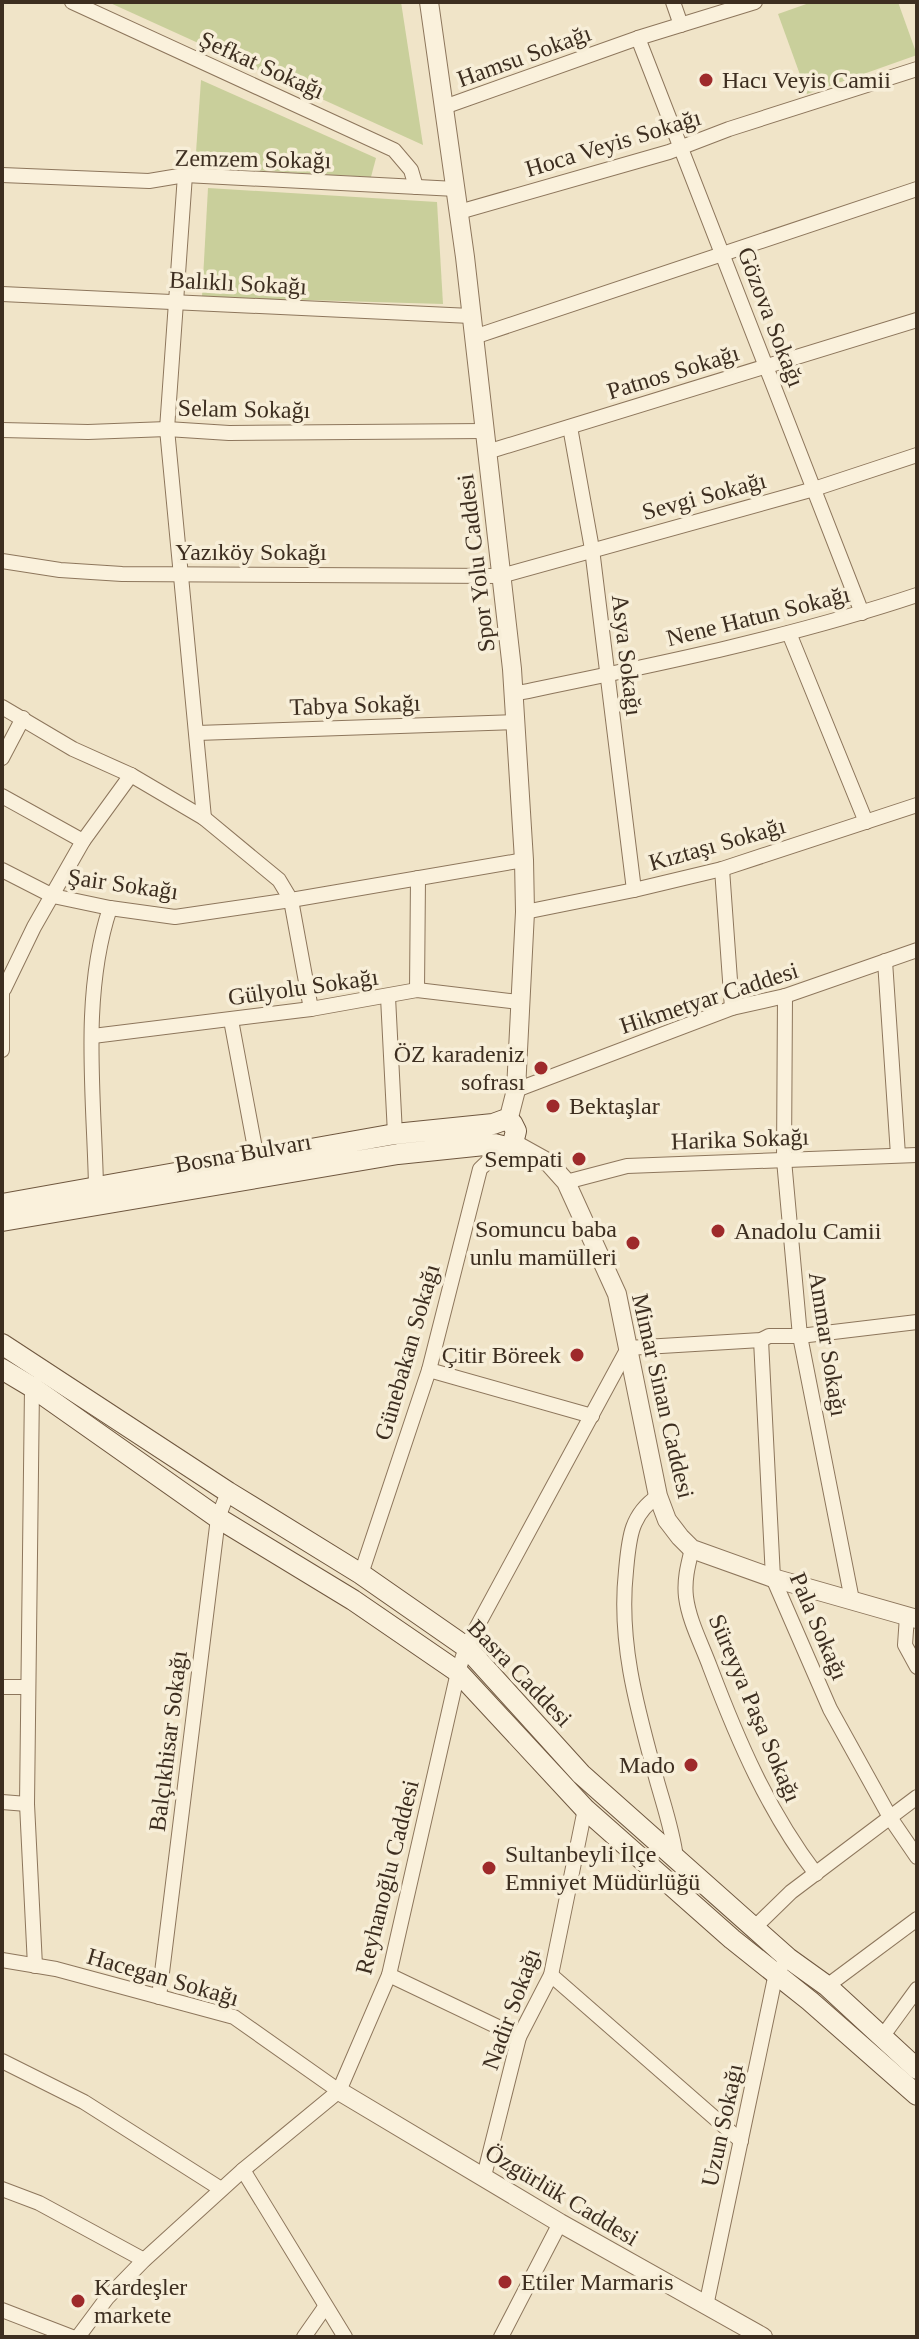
<svg xmlns="http://www.w3.org/2000/svg" width="919" height="2339" viewBox="0 0 919 2339" font-family="Georgia,serif">
<rect width="100%" height="100%" fill="#f0e4c8"/>
<!-- green -->
<g fill="#c9cf9b">
<polygon points="108,2 401,2 423,145"/>
<polygon points="812,2 898,2 917,55 807,94 778,14"/>
<polygon points="201,80 376,158 371,177 195,167"/>
<polygon points="208,188 437,202 443,304 202,297"/>
</g>
<g fill="none" stroke-linecap="round" stroke-linejoin="round">
<defs>
<g id="minor">
<polyline points="72,2 394,150 411,170 416,187"/>
<polyline points="673,2 681,25"/>
<polyline points="638,38 862,613"/>
<polyline points="444,107 638,38 755,2"/>
<polyline points="2,175 149,181 185,175 456,189"/>
<polyline points="185,175 167,429 204,818"/>
<polyline points="459,212 669,152 729,129 917,69"/>
<polyline points="2,294 471,316"/>
<polyline points="474,337 917,189"/>
<polyline points="570,427 592,549 634,890"/>
<polyline points="2,430 88,432 167,429 229,433 485,431"/>
<polyline points="487,452 917,320"/>
<polyline points="2,561 60,570 122,574 501,576 814,489 917,455"/>
<polyline points="789,633 866,822"/>
<path d="M 513,694 C 649,666 785,639 917,595"/>
<polyline points="2,707 73,749 131,775 204,818 279,880 291,900 524,860"/>
<polyline points="197,733 515,722"/>
<polyline points="2,758 23,718"/>
<polyline points="2,796 83,841"/>
<polyline points="722,869 732,1008"/>
<polyline points="2,870 53,896 110,908 175,917 291,900 311,1009"/>
<polyline points="525,912 634,890 722,869 917,805"/>
<polyline points="885,961 898,1155"/>
<polyline points="2,984 2,1050"/>
<polyline points="4,989 34,927 83,841 131,775"/>
<polyline points="417,990 418,878"/>
<polyline points="785,996 784,1160 800,1336 852,1600"/>
<polyline points="388,997 395,1134"/>
<polyline points="231,1020 257,1159"/>
<polyline points="93,1036 311,1009 417,990 519,1002"/>
<polyline points="516,1090 732,1008 785,996 917,950"/>
<polyline points="566,1182 627,1166 917,1155"/>
<path d="M 96,1186 C 94,1095 81,995 110,908"/>
<polyline points="761,1340 773,1578 830,1709 891,1819 917,1857"/>
<polyline points="429,1370 592,1416"/>
<path d="M 658,1496 C 630,1515 629,1539 626,1571 C 618,1644 638,1711 657,1781 C 664,1806 673,1832 676,1858"/>
<path d="M 692,1549 C 688,1565 684,1580 686,1597 C 689,1621 702,1645 710,1667 C 738,1741 768,1811 816,1874"/>
<polyline points="361,1574 429,1370 480,1169 502,1148"/>
<polyline points="907,1616 905,1645 917,1667"/>
<polyline points="2,1687 27,1687"/>
<polyline points="2,1802 27,1804"/>
<polyline points="754,1928 791,1892 917,1797"/>
<polyline points="2,1960 56,1969 234,2017 339,2091"/>
<polyline points="35,1966 27,1804 32,1387 35,1384"/>
<polyline points="389,1975 519,2037"/>
<polyline points="551,1975 741,2141"/>
<polyline points="827,1986 917,1919"/>
<polyline points="159,1997 218,1518 228,1492"/>
<polyline points="882,2037 917,1989"/>
<polyline points="2,2061 84,2102 221,2189"/>
<polyline points="243,2170 345,2337"/>
<polyline points="484,2176 519,2037 551,1975 585,1809"/>
<polyline points="2,2189 39,2203 144,2260"/>
<polyline points="706,2306 776,1973 781,1967"/>
<polyline points="2,2310 72,2337"/>
<polyline points="78,2337 107,2298 144,2260 243,2170 339,2091 389,1975 458,1672 466,1647 628,1348 761,1340 769,1336 800,1336 917,1322"/>
<polyline points="304,2337 325,2307"/>
<polyline points="501,2337 560,2223"/>
</g>
<g id="tertiary">
<polyline points="429,2 465,257 512,669 524,860 525,912 516,1090 508,1121"/>
<polyline points="513,1143 549,1163 566,1182 617,1294 658,1496 667,1520 680,1537 692,1549 773,1578 917,1619"/>
<polyline points="339,2091 560,2223 763,2337"/>
</g>
<g id="secondary">
<polyline points="2,1204 395,1134 493,1124 504,1120 512,1123 516,1131 513,1143 506,1147 494,1144 398,1154 2,1221"/>
<polyline points="2,1344 228,1492 361,1574 466,1647 581,1774 788,1958 827,1986 917,2069"/>
<polyline points="2,1369 32,1387 218,1518 353,1600 458,1672 585,1809 732,1939 810,2001 917,2095"/>
</g>
</defs>
<!-- minor casing -->
<use href="#minor" stroke="#8d765c" stroke-width="16"/>
<!-- tertiary casing -->
<use href="#tertiary" stroke="#8d765c" stroke-width="20"/>
<!-- secondary casing -->
<use href="#secondary" stroke="#6f573f" stroke-width="22"/>
<!-- minor -->
<use href="#minor" stroke="#faf1dc" stroke-width="14"/>
<!-- tertiary -->
<use href="#tertiary" stroke="#faf1dc" stroke-width="18"/>
<!-- secondary -->
<use href="#secondary" stroke="#faf1dc" stroke-width="20"/>
</g>
<!-- markers -->
<g fill="#9e2a2b" stroke="#f7eed8" stroke-width="3">
<circle cx="706" cy="80" r="8"/>
<circle cx="541" cy="1068" r="8"/>
<circle cx="553" cy="1106" r="8"/>
<circle cx="579" cy="1159" r="8"/>
<circle cx="718" cy="1231" r="8"/>
<circle cx="633" cy="1243" r="8"/>
<circle cx="577" cy="1355" r="8"/>
<circle cx="691" cy="1765" r="8"/>
<circle cx="489" cy="1868" r="8"/>
<circle cx="505" cy="2282" r="8"/>
<circle cx="78" cy="2301" r="8"/>
</g>
<g text-anchor="middle" dominant-baseline="central" stroke-width="7" stroke-linejoin="round" paint-order="stroke">
<!-- street labels -->
<g font-size="24" fill="#3d2e20" stroke="#f7eed8">
<text transform="translate(524 56) rotate(-20)">Hamsu Sokağı</text>
<text transform="translate(262 65) rotate(24)">Şefkat Sokağı</text>
<text transform="translate(613 143) rotate(-17)">Hoca Veyis Sokağı</text>
<text transform="translate(253 159) rotate(1)">Zemzem Sokağı</text>
<text transform="translate(238 283) rotate(3)">Balıklı Sokağı</text>
<text transform="translate(771 317) rotate(69)">Gözova Sokağı</text>
<text transform="translate(673 372) rotate(-17)">Patnos Sokağı</text>
<text transform="translate(244 409) rotate(1)">Selam Sokağı</text>
<text transform="translate(704 496) rotate(-15)">Sevgi Sokağı</text>
<text x="251" y="552">Yazıköy Sokağı</text>
<text transform="translate(476 563) rotate(-97)">Spor Yolu Caddesi</text>
<text transform="translate(758 616) rotate(-14)">Nene Hatun Sokağı</text>
<text transform="translate(627 655) rotate(83)">Asya Sokağı</text>
<text transform="translate(355 705) rotate(-2)">Tabya Sokağı</text>
<text transform="translate(717 844) rotate(-16)">Kıztaşı Sokağı</text>
<text transform="translate(123 884) rotate(8)">Şair Sokağı</text>
<text transform="translate(303 987) rotate(-8)">Gülyolu Sokağı</text>
<text transform="translate(709 998) rotate(-18)">Hikmetyar Caddesi</text>
<text transform="translate(740 1139) rotate(-2)">Harika Sokağı</text>
<text transform="translate(243 1153) rotate(-10)">Bosna Bulvarı</text>
<text transform="translate(828 1344) rotate(81)">Ammar Sokağı</text>
<text transform="translate(407 1352) rotate(-74)">Günebakan Sokağı</text>
<text transform="translate(663 1396) rotate(77)">Mimar Sinan Caddesi</text>
<text transform="translate(819 1626) rotate(67)">Pala Sokağı</text>
<text transform="translate(520 1673) rotate(46)">Basra Caddesi</text>
<text transform="translate(755 1708) rotate(67)">Süreyya Paşa Sokağı</text>
<text transform="translate(168 1741) rotate(-83)">Balçıkhisar Sokağı</text>
<text transform="translate(387 1877) rotate(-76)">Reyhanoğlu Caddesi</text>
<text transform="translate(163 1977) rotate(16)">Hacegan Sokağı</text>
<text transform="translate(511 2009) rotate(-70)">Nadir Sokağı</text>
<text transform="translate(722 2125) rotate(-78)">Uzun Sokağı</text>
<text transform="translate(562 2195) rotate(31)">Özgürlük Caddesi</text>
</g>
<!-- poi labels -->
<g font-size="24" fill="#3d2e20" stroke="#f7eed8" text-anchor="start">
<text x="722" y="80">Hacı Veyis Camii</text>
<text x="525" y="1054" text-anchor="end">ÖZ karadeniz<tspan x="525" dy="28">sofrası</tspan></text>
<text x="569" y="1106">Bektaşlar</text>
<text x="563" y="1159" text-anchor="end">Sempati</text>
<text x="617" y="1229" text-anchor="end">Somuncu baba<tspan x="617" dy="28">unlu mamülleri</tspan></text>
<text x="734" y="1231">Anadolu Camii</text>
<text x="561" y="1355" text-anchor="end">Çitir Böreek</text>
<text x="675" y="1765" text-anchor="end">Mado</text>
<text x="505" y="1854">Sultanbeyli İlçe<tspan x="505" dy="28">Emniyet Müdürlüğü</tspan></text>
<text x="521" y="2282">Etiler Marmaris</text>
<text x="94" y="2287">Kardeşler<tspan x="94" dy="28">markete</tspan></text>
</g>
</g>
<!-- border -->
<rect width="919" height="2339" fill="none" stroke="#3d2e20" stroke-width="8"/>
</svg>
